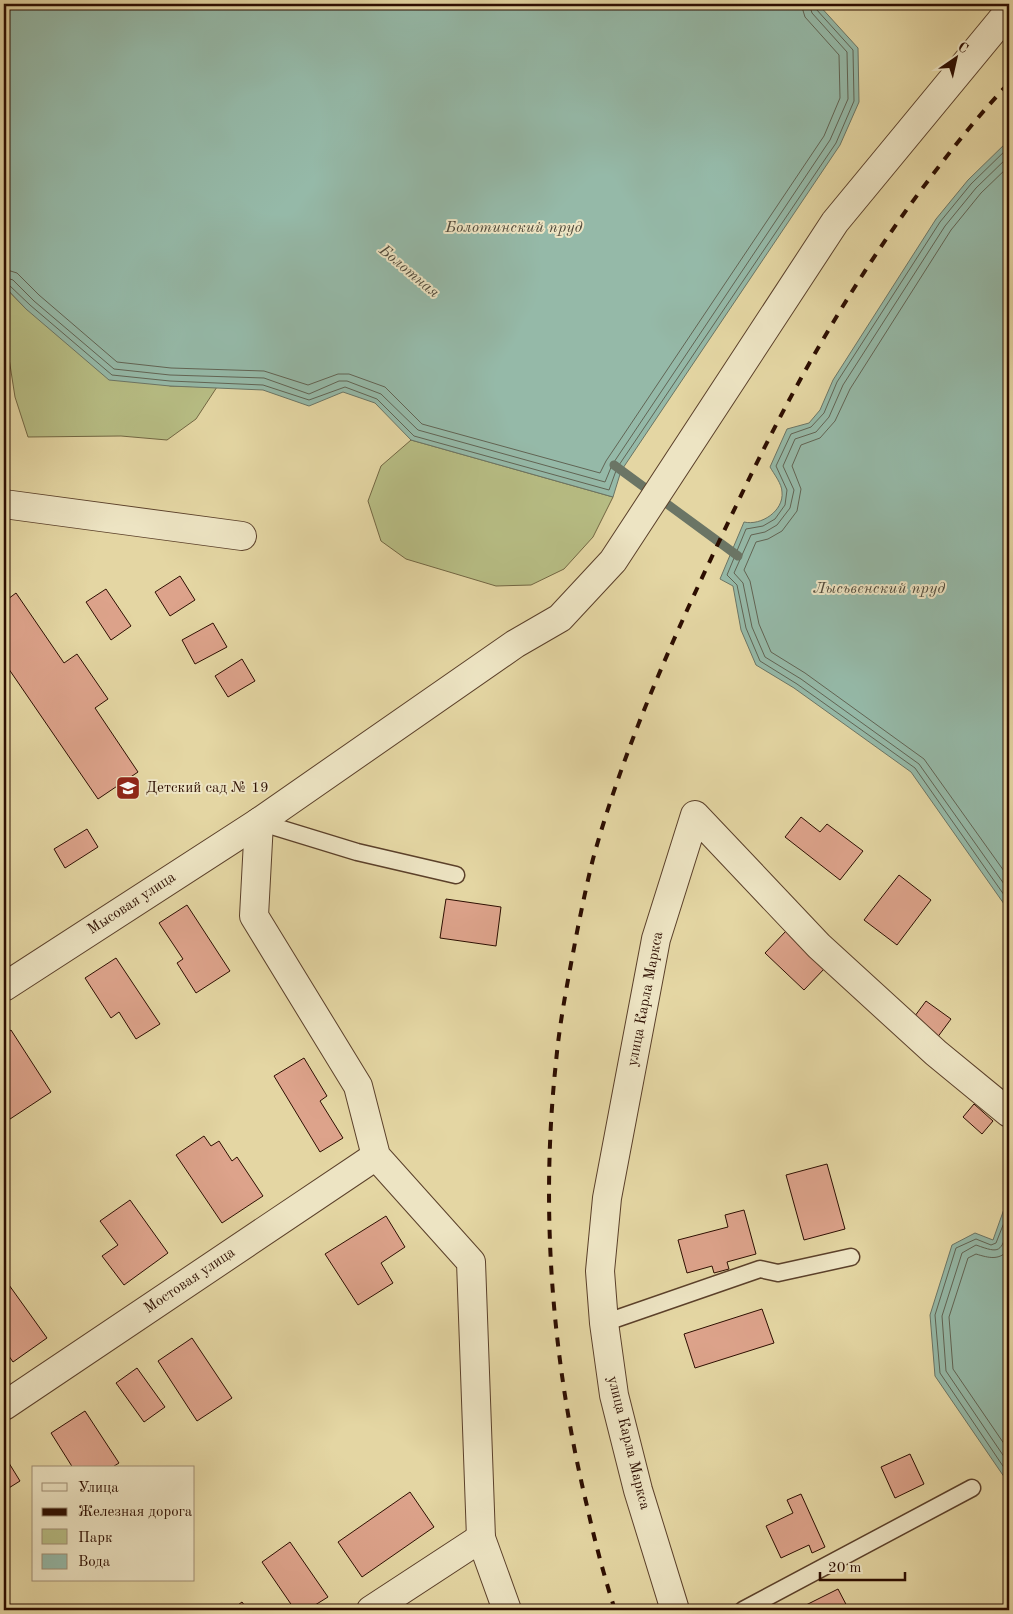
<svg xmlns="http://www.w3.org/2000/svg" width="1013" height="1614" viewBox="0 0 1013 1614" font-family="'Old Standard TT',serif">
<rect width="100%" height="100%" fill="#e4d6a3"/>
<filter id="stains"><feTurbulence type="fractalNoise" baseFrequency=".004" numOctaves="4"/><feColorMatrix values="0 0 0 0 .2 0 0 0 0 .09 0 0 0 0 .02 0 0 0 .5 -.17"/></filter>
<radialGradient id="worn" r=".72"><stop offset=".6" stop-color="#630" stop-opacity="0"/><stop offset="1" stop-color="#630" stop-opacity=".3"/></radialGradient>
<!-- green -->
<g fill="#b7bd84" stroke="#726642">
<polygon points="4,286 26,309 170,386 217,387 196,419 167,440 121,436 28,437 15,397 8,352 4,349"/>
<polygon points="411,440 613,497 593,537 564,569 531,585 496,586 406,559 381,541 368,501 381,466"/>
</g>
<!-- water -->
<g fill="#95b9a8" stroke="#6b7565">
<polygon points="4,4 818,4 858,48 859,102 840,145 621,471 613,497 411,440 375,403 343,392 309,406 263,390 170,386 109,380 26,309 4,286"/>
<path d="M 1009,140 L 1009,911 L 911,772 L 794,688 L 756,665 L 741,630 L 733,586 L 720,579 L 744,522 C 761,526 784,511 782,492 C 782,484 774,474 770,467 L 787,429 L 809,423 L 820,410 L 833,380 L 936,219 L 968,180 Z"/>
<polygon points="1009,1195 1009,1484 935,1376 930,1315 952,1245 975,1233 993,1240"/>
</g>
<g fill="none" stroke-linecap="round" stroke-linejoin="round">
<!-- shore -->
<g stroke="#616454" stroke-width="1">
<polyline points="1009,147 971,184 940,222 837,382 824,413 811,427 791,434 776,466 787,490 785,505 775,519 763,526 746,529 727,575 737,585 746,628 760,661 797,684 915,768 1009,902"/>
<polyline points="1009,156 976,188 945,226 843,385 829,417 816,432 795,439 783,466 794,490 790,508 777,525 765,532 751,535 734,573 743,583 752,627 765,657 801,679 919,764 1009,891"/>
<polyline points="1009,166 981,193 951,230 850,389 835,421 820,438 801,445 792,466 801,489 797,511 782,531 768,539 756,542 744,570 750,581 759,624 771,652 805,673 924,759 1009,878"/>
<polyline points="4,269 17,273 39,295 117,362 171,368 264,371 308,385 338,374 349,374 385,387 422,424 600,473 606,461 824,136 840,98 839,55 805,17 801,4"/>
<polyline points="4,277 13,280 34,301 114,369 170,375 264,378 309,394 339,381 347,381 381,394 418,430 605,482 612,465 830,140 848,99 847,52 812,13 809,4"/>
<polyline points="4,283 9,285 30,305 112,375 170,381 263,385 309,400 345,387 377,399 414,436 609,490 617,468 836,143 854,101 853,50 816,9 815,4"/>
<polyline points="1009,1210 996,1243 991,1245 976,1239 956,1248 935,1315 940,1373 1009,1475"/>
<path d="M 1009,1228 C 1000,1252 1001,1254 976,1245 L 962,1253 L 942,1316 L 946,1371 L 1009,1464"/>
<path d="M 1009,1249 C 1000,1261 989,1258 976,1254 L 968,1258 L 949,1317 L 953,1369 L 1009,1451"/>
</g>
<!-- stream -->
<polyline stroke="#6b7565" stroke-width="9" points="614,465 738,556"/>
</g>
<!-- building -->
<g fill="#dda38b" stroke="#2d0e01">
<polygon points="180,576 195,600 170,616 155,592"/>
<polygon points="106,589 131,626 111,640 86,602"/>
<polygon points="16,593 64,663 77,654 108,699 95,708 138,772 98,799 4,662 4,602"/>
<polygon points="213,623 227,647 195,664 182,640"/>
<polygon points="242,659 255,681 228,697 215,676"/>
<polygon points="801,817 820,832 827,824 863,851 840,880 785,837"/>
<polygon points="87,829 98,847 65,868 54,849"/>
<polygon points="899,875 931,900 897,945 864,920"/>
<polygon points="446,899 501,907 496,946 440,938"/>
<polygon points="187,905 230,971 196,993 177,963 183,959 159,923"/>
<polygon points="786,931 825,968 804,990 765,953"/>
<polygon points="116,958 160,1024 136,1039 119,1012 111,1018 85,978"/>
<polygon points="926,1001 951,1019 934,1042 909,1024"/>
<polygon points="11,1030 51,1092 4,1123 4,1035"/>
<polygon points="304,1058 327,1096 320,1101 343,1138 320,1152 274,1076"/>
<polygon points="974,1104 993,1121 982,1134 963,1117"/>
<polygon points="204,1136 211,1146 219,1141 232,1161 237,1157 263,1196 222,1223 176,1155"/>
<polygon points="827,1164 845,1229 804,1240 786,1175"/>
<polygon points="130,1200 168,1253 124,1285 102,1256 118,1245 100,1221"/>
<polygon points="744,1210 756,1254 727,1262 729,1269 714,1273 712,1266 687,1273 678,1240 728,1227 725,1215"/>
<polygon points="386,1216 405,1247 381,1263 393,1283 358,1305 325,1254"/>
<polygon points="4,1278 47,1338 13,1362 4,1349"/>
<polygon points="762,1309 774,1343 695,1368 684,1334"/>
<polygon points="192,1338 232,1398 197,1421 158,1361"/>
<polygon points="137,1368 165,1407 144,1422 116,1383"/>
<polygon points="85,1411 119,1463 111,1468 73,1468 51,1433"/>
<polygon points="910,1454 924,1484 895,1498 881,1467"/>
<polygon points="4,1455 20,1481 4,1491"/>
<polygon points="410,1492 434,1527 362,1577 338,1542"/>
<polygon points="801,1494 825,1547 812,1553 809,1545 781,1558 766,1526 793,1513 787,1500"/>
<polygon points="290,1542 328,1597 307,1610 295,1610 262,1562"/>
<polygon points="838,1589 849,1610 796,1610"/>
<polygon points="242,1602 248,1610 231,1610"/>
</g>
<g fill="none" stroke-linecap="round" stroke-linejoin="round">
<defs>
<g id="service">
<polyline points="259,822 357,852 456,875"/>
<polyline points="604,1323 760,1269 778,1273 851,1257"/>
<polyline points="743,1610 972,1488"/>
</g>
<g id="minor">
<polyline points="4,504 242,536"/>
<polyline points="259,822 254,916 358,1086 376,1156 471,1262 481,1538 507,1610"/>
<polyline points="4,1406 376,1156"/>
<polyline points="371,1610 481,1538"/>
<polyline points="675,1610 638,1490 614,1395 604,1323 600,1271 607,1198 656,939 695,815 819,946 936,1053 1009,1113"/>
</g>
<polyline id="tertiary" points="4,987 259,822 515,644 560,618 613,561 835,222 1009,11"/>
</defs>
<!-- service casing -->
<use href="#service" stroke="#5b402a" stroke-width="19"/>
<!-- minor casing -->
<use href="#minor" stroke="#5b402a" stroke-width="30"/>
<!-- tertiary casing -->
<use href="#tertiary" stroke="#5b402a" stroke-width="30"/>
<!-- service -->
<use href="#service" stroke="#ede4c3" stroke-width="16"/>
<!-- minor -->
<use href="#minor" stroke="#ede4c3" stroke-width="28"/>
<!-- tertiary -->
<use href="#tertiary" stroke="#ede4c3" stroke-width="28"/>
<!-- rail -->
<path stroke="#2d0e01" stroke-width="4" stroke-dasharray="9 9" stroke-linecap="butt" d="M 615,1610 C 604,1576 595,1542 587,1506 C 552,1361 540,1211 556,1062 C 560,1018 569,975 577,932 C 582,907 587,883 593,859 C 627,736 681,621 736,506 C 786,400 841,301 910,205 C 941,163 973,121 1009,83"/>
</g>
<!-- icons -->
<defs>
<symbol id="school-square" viewBox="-11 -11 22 22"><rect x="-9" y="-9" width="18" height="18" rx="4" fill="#8f2418" stroke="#ede4c3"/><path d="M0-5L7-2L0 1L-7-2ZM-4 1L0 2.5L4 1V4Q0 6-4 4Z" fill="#fff"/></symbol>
</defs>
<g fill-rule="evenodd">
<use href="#school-square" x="114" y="774" width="28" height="28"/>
</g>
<g text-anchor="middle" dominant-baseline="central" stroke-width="4" stroke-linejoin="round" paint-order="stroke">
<!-- poi labels -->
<g font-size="15" fill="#2d0e01" stroke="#ede4c3" text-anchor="start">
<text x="146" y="788">Детский сад № 19</text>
</g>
<!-- street labels -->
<g font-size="15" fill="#2d0e01" stroke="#ede4c3">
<text transform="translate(132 904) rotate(-33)">Мысовая улица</text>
<text transform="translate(646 999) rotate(-79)">улица Карла Маркса</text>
<text transform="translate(190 1281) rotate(-34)">Мостовая улица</text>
<text transform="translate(628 1443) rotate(76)">улица Карла Маркса</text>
</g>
<!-- water labels -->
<g font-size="16" font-style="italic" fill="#514a3b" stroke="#ede4c3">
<text x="514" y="228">Болотинский пруд</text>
<text transform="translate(409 272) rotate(40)">Болотная</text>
<text x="879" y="589">Лысьвенский пруд</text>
</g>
</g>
<!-- margin -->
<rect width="1013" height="1614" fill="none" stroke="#e4d6a3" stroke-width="20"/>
<rect x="5" y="5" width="1003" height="1604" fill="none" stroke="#2d0e01" stroke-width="2.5"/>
<rect x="10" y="10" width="993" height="1594" fill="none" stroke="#2d0e01"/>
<!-- legend -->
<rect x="32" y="1466" width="162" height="115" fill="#ede4c3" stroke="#a08e75"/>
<rect x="42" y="1483" width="25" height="8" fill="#ede4c3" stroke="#a08e75"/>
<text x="78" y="1492" font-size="15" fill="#2d0e01">Улица</text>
<rect x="42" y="1508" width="25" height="8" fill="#2d0e01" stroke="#a08e75"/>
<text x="78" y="1516" font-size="15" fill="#2d0e01">Железная дорога</text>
<rect x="42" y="1529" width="25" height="15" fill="#b7bd84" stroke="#a08e75"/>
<text x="78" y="1542" font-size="15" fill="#2d0e01">Парк</text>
<rect x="42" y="1554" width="25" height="15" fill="#95b9a8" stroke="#a08e75"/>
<text x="78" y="1566" font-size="15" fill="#2d0e01">Вода</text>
<!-- north arrow -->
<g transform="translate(956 58) rotate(34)" stroke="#ede4c3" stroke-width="4" paint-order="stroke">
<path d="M0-4L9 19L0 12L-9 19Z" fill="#2d0e01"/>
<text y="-8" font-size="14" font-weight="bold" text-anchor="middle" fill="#2d0e01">С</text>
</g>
<!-- scale -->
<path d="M820 1572v8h85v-8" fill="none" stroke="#2d0e01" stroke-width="2.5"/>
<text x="828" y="1572" font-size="15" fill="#2d0e01" stroke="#ede4c3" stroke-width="4" paint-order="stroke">20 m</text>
<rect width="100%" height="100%" filter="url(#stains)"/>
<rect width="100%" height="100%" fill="url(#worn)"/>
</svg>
